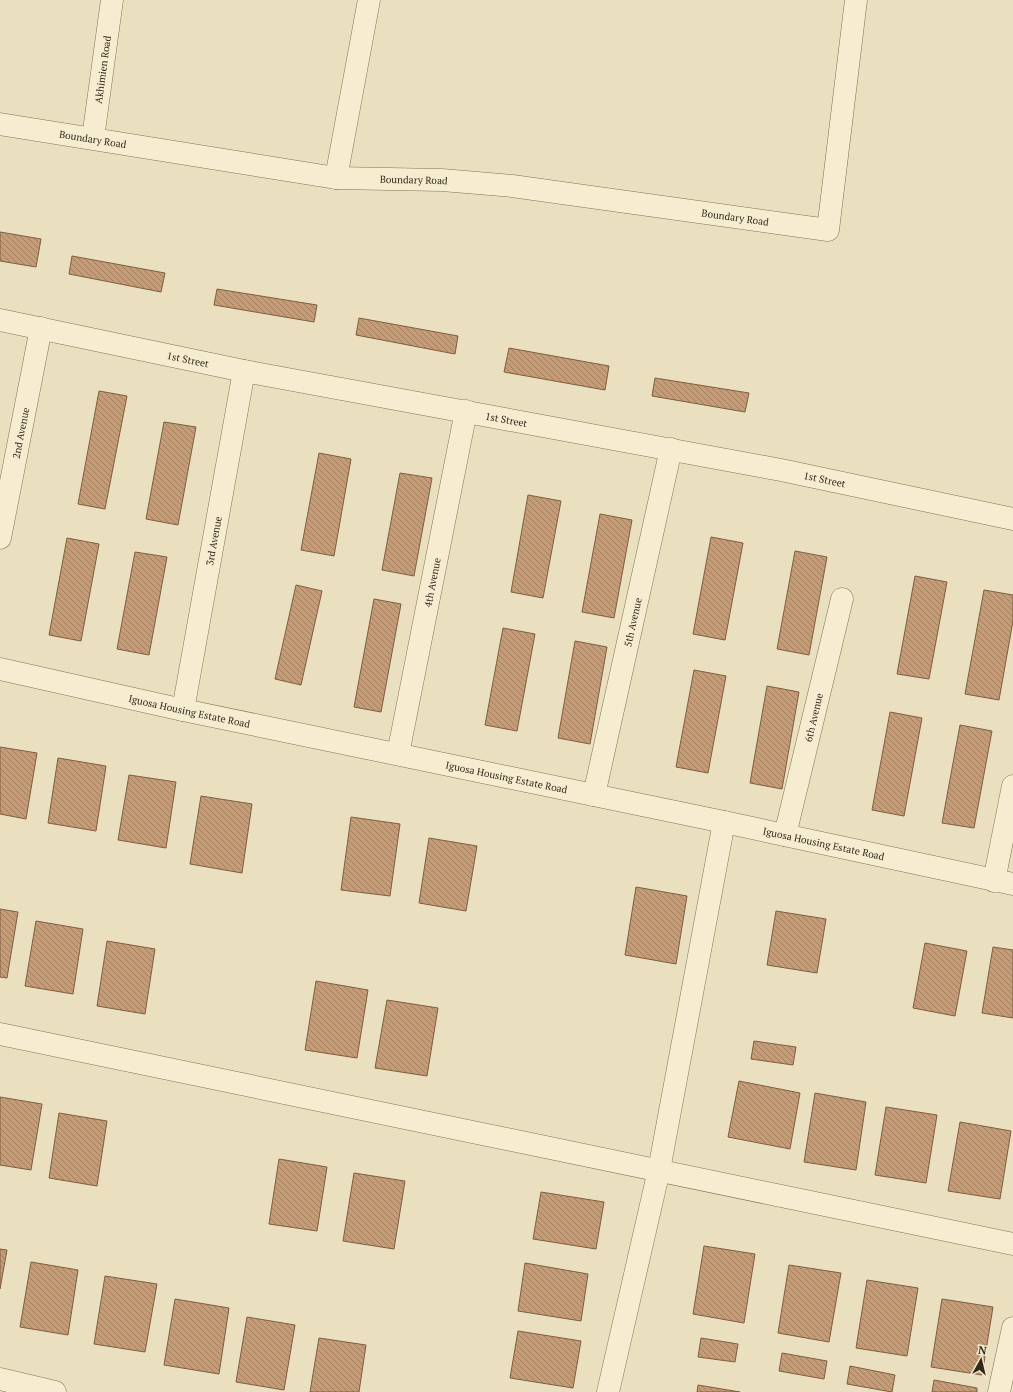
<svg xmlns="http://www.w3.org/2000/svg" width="1013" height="1392" viewBox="0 0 1013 1392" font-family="'PT Serif',serif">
<defs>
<pattern id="building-back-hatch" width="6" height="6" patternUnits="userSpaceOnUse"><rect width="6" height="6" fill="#c69c77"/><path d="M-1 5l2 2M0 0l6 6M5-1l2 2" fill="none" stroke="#a17f61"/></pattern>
</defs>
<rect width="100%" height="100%" fill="#eae0bf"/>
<!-- building -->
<g fill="url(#building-back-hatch)" stroke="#7f5d40">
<polygon points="0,232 41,239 36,267 0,261"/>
<polygon points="72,256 165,273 161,292 69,274"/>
<polygon points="217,289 317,305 314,322 214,305"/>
<polygon points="359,318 458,336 455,354 356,335"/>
<polygon points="509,348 609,366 605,390 504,372"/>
<polygon points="655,378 749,393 745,412 652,396"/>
<polygon points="99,391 127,396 105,509 78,504"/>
<polygon points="164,422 196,427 178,525 146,519"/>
<polygon points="319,453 351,459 334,556 301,550"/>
<polygon points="400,473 432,478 414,576 382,570"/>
<polygon points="528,495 561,501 543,598 511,592"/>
<polygon points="600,514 632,520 614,618 582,612"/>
<polygon points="711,537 743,543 725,640 693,634"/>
<polygon points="67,538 99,544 81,641 49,635"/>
<polygon points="795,551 827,557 809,655 777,649"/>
<polygon points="135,552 167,557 149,655 117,649"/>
<polygon points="915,576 947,582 929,679 897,674"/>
<polygon points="296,585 322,591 301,685 275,679"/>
<polygon points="984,590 1013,595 1013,621 999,700 965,694"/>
<polygon points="374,599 401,604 381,712 354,707"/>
<polygon points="503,628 535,634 517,731 485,725"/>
<polygon points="575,641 607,647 590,744 558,738"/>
<polygon points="694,670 726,676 708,773 676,767"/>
<polygon points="767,686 799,692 782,789 750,783"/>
<polygon points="890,712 922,718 904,816 872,810"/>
<polygon points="960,725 992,731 974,828 942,823"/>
<polygon points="0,747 37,753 26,819 0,814"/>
<polygon points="58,758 106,766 96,831 48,823"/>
<polygon points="129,775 176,782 166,848 118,840"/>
<polygon points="201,796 252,804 242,873 190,864"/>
<polygon points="351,817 400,824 390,896 341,890"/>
<polygon points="429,838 477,846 466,911 419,903"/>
<polygon points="636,887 687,896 676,964 625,955"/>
<polygon points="0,909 18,912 7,978 0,977"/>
<polygon points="776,911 826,919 817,973 767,965"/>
<polygon points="36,921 83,929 73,994 25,986"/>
<polygon points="107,941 155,949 145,1014 97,1006"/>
<polygon points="925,943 967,951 955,1016 913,1008"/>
<polygon points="993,947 1013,950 1013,1018 982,1013"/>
<polygon points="316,981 368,990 357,1058 305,1050"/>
<polygon points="387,1000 438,1008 427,1076 375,1068"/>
<polygon points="754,1041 796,1047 793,1065 751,1059"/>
<polygon points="739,1081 800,1093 790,1149 728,1137"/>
<polygon points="815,1093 866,1102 856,1170 804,1162"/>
<polygon points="0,1097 42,1104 31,1170 0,1165"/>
<polygon points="886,1107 937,1115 926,1183 875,1175"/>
<polygon points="59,1113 107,1121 97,1186 49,1178"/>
<polygon points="960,1122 1011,1131 1000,1199 948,1191"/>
<polygon points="279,1159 327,1167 317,1231 269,1224"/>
<polygon points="354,1173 405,1181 394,1249 343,1241"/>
<polygon points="541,1192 604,1202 596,1249 533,1239"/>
<polygon points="704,1246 755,1254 744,1323 693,1314"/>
<polygon points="0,1249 7,1250 0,1289"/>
<polygon points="31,1262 78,1270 68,1335 20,1327"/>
<polygon points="525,1263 588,1274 581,1321 518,1311"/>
<polygon points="789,1265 841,1273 829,1342 778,1333"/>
<polygon points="105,1276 157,1284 145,1352 94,1344"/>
<polygon points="867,1280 918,1288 907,1356 856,1348"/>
<polygon points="175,1299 229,1308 219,1374 164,1365"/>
<polygon points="942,1299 993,1307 982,1375 931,1367"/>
<polygon points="247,1317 295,1325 284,1390 236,1382"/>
<polygon points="518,1331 581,1341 573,1388 510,1378"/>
<polygon points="319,1338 366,1345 359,1392 310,1392"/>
<polygon points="701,1338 738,1344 735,1362 698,1357"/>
<polygon points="782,1353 827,1361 824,1379 779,1371"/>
<polygon points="850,1366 895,1375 892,1392 847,1384"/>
<polygon points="934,1380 977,1388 977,1392 932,1392"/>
<polygon points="698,1385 740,1392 697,1392"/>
</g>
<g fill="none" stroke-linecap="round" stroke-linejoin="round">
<defs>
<g id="minor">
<path id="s1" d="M 0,124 L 336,178 L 442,180 L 512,186 L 828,230 L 856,0"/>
<path id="s2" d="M 93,138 L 112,0"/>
<polyline points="336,178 369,0"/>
<path id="s3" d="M 0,320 L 244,371 L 781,470 L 1013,519"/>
<path id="s4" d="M 0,538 L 41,328"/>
<path id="s5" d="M 0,669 L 183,710 L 724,822 L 1013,884"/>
<path id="s6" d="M 183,710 L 244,371"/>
<path id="s7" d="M 398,754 L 466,411"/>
<path id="s8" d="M 594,795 L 671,449"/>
<path id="s9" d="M 785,835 L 842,599"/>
<polyline points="994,881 1013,786"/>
<polyline points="0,1034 1013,1244"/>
<polyline points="0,1379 55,1392"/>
<polyline points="608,1392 659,1170 724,822"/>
<polyline points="999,1392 1013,1328"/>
</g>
</defs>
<!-- minor casing -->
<use href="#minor" stroke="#817159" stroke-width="23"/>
<!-- minor -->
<use href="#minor" stroke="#f6edd1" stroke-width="22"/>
</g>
<g text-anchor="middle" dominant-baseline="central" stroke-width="3.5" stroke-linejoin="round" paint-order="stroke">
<!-- street labels -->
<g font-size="10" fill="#32281c" stroke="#f2eace">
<text stroke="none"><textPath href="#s2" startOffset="69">Akhimien Road</textPath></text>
<text stroke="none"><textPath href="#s1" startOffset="94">Boundary Road</textPath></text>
<text stroke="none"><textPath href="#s1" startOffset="418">Boundary Road</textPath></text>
<text stroke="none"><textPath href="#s1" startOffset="742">Boundary Road</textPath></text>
<text stroke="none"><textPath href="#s3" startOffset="192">1st Street</textPath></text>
<text stroke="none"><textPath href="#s3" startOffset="516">1st Street</textPath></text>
<text stroke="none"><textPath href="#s4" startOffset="107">2nd Avenue</textPath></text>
<text stroke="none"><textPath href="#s3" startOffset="840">1st Street</textPath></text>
<text stroke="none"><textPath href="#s6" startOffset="172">3rd Avenue</textPath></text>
<text stroke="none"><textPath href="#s7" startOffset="175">4th Avenue</textPath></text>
<text stroke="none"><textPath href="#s8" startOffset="177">5th Avenue</textPath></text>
<text stroke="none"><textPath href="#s5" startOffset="194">Iguosa Housing Estate Road</textPath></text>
<text stroke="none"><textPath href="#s9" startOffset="121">6th Avenue</textPath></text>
<text stroke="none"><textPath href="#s5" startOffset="518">Iguosa Housing Estate Road</textPath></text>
<text stroke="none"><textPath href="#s5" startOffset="842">Iguosa Housing Estate Road</textPath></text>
</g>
</g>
<!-- north arrow -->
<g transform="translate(981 1360) rotate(8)" stroke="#f2eace" stroke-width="3" paint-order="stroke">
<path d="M0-3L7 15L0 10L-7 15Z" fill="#32281c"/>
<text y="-6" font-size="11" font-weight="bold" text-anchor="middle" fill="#32281c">N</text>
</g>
</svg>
